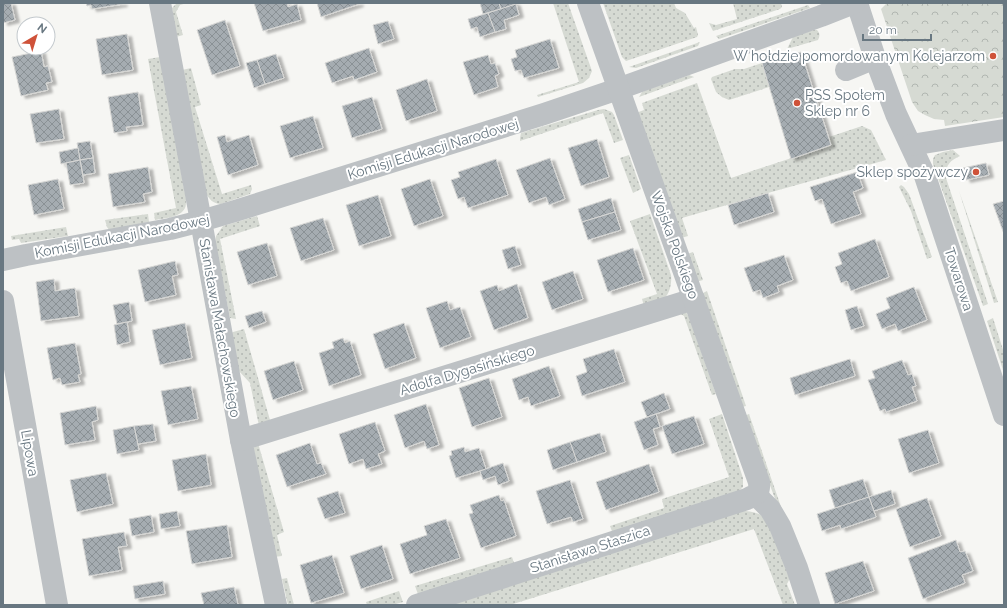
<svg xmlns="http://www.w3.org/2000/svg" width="1007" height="608" viewBox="0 0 1007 608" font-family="Raleway,sans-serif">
<defs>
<pattern id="grass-dots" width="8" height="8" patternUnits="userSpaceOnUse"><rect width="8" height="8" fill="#d6dad3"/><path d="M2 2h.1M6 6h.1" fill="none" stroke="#b1b6b1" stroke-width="1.8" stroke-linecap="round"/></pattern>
<pattern id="park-crowns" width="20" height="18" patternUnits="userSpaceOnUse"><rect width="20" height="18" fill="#d6dad3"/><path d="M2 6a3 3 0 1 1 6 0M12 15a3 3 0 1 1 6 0" fill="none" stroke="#b1b6b1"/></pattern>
<pattern id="building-cross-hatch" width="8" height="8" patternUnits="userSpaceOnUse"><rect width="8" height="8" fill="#a5acb1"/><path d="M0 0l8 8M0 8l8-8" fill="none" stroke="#8a9195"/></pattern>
<filter id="shadow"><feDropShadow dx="4.5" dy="2.5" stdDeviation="1" flood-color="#0004"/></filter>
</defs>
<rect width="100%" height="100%" fill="#f6f6f3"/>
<!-- grass -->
<g fill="url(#grass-dots)">
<polygon points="177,3 187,3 180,5 176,12 183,35 176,37 172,8"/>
<polygon points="553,3 568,3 592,71 589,78 583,83 538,97 537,95 579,82"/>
<polygon points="603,3 674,3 676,8 685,13 694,28 696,27 698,35 697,37 694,38 626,61 622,57"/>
<polygon points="733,3 781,3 782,7 780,9 713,31 709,23 716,25 737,19"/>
<polygon points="808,5 810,8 719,39 716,36"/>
<path d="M 813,30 L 817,30 C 820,33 820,36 818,40 L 787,49 L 793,37 Z"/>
<polygon points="700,42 698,46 636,68 629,67"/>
<path d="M 160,57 L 186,199 C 186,202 186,206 185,208 C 180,218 164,218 155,220 L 154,213 L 176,208 L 148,59 Z"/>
<polygon points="762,63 769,87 729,100 722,97 716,92 711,79 712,77 735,69 744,69"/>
<path d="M 191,68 L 201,105 L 195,107 L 222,194 L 251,185 L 252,189 L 250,194 L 221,204 C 213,204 209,199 205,192 L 182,70 Z"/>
<polygon points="689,75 694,77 639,97 642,92 646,90"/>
<polygon points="697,83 731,178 831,145 829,137 862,126 871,130 886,160 768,193 682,218 688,236 681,238 636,113 644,110 642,103"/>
<polygon points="604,109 612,112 614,115 623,140 614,143 603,113 520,141 520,138 521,133 598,110"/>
<path d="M 953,150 L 960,156 C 949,161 945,166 946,178 L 988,304 L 983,306 L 933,164 L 933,159 L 935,155 L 943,152 Z"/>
<polygon points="629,155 641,189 633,193 620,158"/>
<polygon points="901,185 904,187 909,194 932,257 927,259 911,211 899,187"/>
<polygon points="959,191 998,302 994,303"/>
<polygon points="148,214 149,222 109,230 107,227 105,220"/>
<path d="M 650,214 L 671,275 C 672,282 670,295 663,299 C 658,302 650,304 644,306 L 642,299 L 657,294 L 630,221 Z"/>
<polygon points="257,216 260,226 220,239 236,319 230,318 215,242 216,236 223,226"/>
<polygon points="66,227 68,236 21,243 19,239 12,240 11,236"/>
<polygon points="693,252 703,280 696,282 687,254"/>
<polygon points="707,291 746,406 742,407 701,294"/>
<polygon points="676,311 686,312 689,317 716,394 712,395 684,316"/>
<polygon points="993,318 1004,353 1004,373 987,321"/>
<polygon points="244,329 270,420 259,426 250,383 238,370 231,333 233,332"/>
<polygon points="722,414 743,478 743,487 738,492 613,534 610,526 664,508 662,499 729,477 709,419"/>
<polygon points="749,414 799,559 798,560 744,416"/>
<polygon points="258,443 284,532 277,535 282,556 274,557 254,451 254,447"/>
<path d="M 731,511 C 740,511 750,510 759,514 C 770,519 786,561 792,574 L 787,584 L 795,605 L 783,605 L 754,529 L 510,605 L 443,605 Z"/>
<polygon points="512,557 515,566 419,597 415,586"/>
<polygon points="287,578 294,605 288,605 282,579"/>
<polygon points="399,591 403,602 392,605 367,605 366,602"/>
</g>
<!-- park -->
<polygon fill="url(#park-crowns)" points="887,3 1004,3 1004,117 945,126 944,120 934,119 925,115 918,111 912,102 881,9"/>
<!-- building -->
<g fill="url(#building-cross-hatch)" stroke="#d7d7d5" filter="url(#shadow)">
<polygon points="3,3 11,3 15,20 3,23"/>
<polygon points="86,3 123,3 123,4 92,9 91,5 87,6"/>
<polygon points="254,3 287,3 288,7 297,4 301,20 263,31"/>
<polygon points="317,3 359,3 359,4 321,17"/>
<polygon points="480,3 499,3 501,9 483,14"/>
<polygon points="499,3 515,3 516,4 501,9"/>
<polygon points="516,4 519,15 504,20 506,29 495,32 488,13"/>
<polygon points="488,13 495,32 480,37 477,27 471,29 468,19"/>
<polygon points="225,20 240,66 212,75 197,30"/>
<polygon points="388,21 394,39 378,44 373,25"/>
<polygon points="127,34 133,70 102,75 96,39"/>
<polygon points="550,39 559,68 524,78 521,70 515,71 511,59 517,57 515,50"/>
<polygon points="369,48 377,72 354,80 353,76 332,83 325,63"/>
<polygon points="41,51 44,67 48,66 52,82 46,83 48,90 21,96 12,57"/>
<polygon points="801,52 831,145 791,159 762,63"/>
<polygon points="276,54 284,78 265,84 257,60"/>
<polygon points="488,55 491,64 495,63 499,74 495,76 498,87 474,95 463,62"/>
<polygon points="257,60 265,84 254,88 246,63"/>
<polygon points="427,79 437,111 406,121 396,90"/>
<polygon points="138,92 143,125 126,127 127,131 114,133 108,97"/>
<polygon points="372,97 382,129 352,138 342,106"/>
<polygon points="59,109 64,139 36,143 30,114"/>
<polygon points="313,116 323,148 290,158 280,126"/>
<polygon points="225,135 227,142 249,135 258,165 228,175 217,137"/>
<polygon points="597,139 609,177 581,186 568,148"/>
<polygon points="90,141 93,158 80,160 77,143"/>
<polygon points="78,148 80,160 61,164 59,152"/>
<polygon points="93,158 95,173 83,175 80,160"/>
<polygon points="550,158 565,199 549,205 546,197 529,203 516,170"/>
<polygon points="496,159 508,195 468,208 464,197 458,199 451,180 460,177 458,172"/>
<polygon points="80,160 84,183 70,185 66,163"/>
<polygon points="986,163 989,175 966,180 963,168"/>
<polygon points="148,167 152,192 143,194 145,202 113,207 108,174"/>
<polygon points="857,172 863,188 853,192 861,214 831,224 822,199 815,201 810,187"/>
<polygon points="58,179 64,209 34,215 28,185"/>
<polygon points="430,179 443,216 414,226 401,189"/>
<polygon points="768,193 774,212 734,225 728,205"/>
<polygon points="378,195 391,236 359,246 346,205"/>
<polygon points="611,198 615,212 582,222 578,209"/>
<polygon points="1004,201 1004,234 993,204"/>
<polygon points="615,212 621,230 588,240 582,222"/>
<polygon points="323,218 334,250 301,261 290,228"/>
<polygon points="875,239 889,277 851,291 847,281 841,283 835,267 842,264 838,253"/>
<polygon points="267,243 277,276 248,285 237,252"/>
<polygon points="515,246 521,265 508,269 502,250"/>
<polygon points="633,248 644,280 608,292 597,260"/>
<polygon points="784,255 793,280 777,286 779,292 763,298 760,290 753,292 744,268"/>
<polygon points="175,261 178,275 172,276 176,295 145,302 138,270"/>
<polygon points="573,271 583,299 552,310 542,282"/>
<polygon points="54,279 55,291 75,288 79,316 41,321 36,282"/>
<polygon points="517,284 528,318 494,330 480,291 497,285 499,291"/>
<polygon points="914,287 927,320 898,331 895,324 882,329 876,314 890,308 886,298"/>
<polygon points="447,301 450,310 460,307 471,337 440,348 426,308"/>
<polygon points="129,302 132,321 117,324 113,305"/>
<polygon points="857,306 864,326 851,330 845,310"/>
<polygon points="262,311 266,322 249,328 245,316"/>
<polygon points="127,322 130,342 117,345 114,325"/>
<polygon points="185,323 192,358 160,365 152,330"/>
<polygon points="404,323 416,358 385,369 373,334"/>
<polygon points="343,338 345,343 350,341 361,375 329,386 319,353 334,348 332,342"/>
<polygon points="75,343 81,374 78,375 80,382 62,385 60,378 53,380 47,348"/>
<polygon points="614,349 625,382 582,396 576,376 587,372 583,359"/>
<polygon points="850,359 855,376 795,395 790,378"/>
<polygon points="902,360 908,375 912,374 916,386 912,387 917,401 886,412 885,409 880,411 868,380 875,378 872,371"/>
<polygon points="294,361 303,390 273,400 264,371"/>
<polygon points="549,366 560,396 531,406 528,397 519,400 512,379"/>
<polygon points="489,378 502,417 472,427 459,388"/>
<polygon points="191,386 198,419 168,425 161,391"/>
<polygon points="664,393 670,409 647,417 641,402"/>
<polygon points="426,404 439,445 427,449 424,441 405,448 394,415"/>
<polygon points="96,406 98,420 92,422 95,440 65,445 60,413"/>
<polygon points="656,414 660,427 653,429 658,445 644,450 634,422"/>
<polygon points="694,416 704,444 672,454 662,426"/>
<polygon points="375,422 385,451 378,454 382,464 366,469 363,459 349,464 339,434"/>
<polygon points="153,424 156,441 138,444 134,426"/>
<polygon points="134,426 139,450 117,454 113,430"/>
<polygon points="928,430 939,463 909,473 898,439"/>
<polygon points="600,433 606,452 577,462 570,442"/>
<polygon points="570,442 577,462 553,470 547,450"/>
<polygon points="310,443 317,464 321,463 326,474 287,487 276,455"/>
<polygon points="464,447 465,452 479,448 486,469 456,478 449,456 452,455 451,451"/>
<polygon points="206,454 211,485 178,491 172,460"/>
<polygon points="503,463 509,481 498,485 495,476 483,480 480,471"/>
<polygon points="649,464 659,492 606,510 596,482"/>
<polygon points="106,473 113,504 77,512 70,480"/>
<polygon points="863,479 869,497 835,508 829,490"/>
<polygon points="570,480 583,519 573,522 571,517 547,524 536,491"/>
<polygon points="891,490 895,504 874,511 869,497"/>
<polygon points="338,491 345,513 325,519 317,498"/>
<polygon points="499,495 501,501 504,500 516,536 481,548 469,514 473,513 470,505"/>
<polygon points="869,497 876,517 841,529 840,525 822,531 817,514"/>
<polygon points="927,498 941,536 910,547 896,509"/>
<polygon points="177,511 180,526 161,529 159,514"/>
<polygon points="151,515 154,532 132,536 129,519"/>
<polygon points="446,519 460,558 410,574 400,544 427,535 424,526"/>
<polygon points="227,525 232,557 192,564 186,531"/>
<polygon points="124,532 127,546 118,547 122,570 89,576 82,539"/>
<polygon points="956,540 960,552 965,551 973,571 962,575 965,583 923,599 908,558"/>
<polygon points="382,545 393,579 361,589 350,556"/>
<polygon points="332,555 344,593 311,603 300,565"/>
<polygon points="863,561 874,591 835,604 825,573"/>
<polygon points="163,581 165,594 135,599 133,586"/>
<polygon points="234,587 238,605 204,605 201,593"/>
</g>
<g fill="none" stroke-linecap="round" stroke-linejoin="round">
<!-- minor -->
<g stroke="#bdc1c4" stroke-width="22">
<polyline points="160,3 201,221 241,440 276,605"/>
<polyline points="857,3 875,58 896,114 925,176 1004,415"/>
<polyline points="846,70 875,58"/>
<polyline points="911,145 1004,130"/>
<polyline points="3,260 26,255 170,229 201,221 235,211 544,114 618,89 821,16 854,3"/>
<polyline points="3,301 57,605"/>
<polyline points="241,440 694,299"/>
<polyline points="756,495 770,509 780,526 797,568 809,605"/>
<path d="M 417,605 L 747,499 C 757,494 760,493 759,482 L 588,3"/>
</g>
</g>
<!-- markers -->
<g fill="#cf5239" stroke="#fff" stroke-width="1.5">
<circle cx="993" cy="56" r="4"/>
<circle cx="797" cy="103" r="4"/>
<circle cx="976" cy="172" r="4"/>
</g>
<g text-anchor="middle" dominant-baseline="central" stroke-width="4" stroke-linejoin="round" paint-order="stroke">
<!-- poi labels -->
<g font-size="14" fill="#687781" stroke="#fff" text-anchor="end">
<text x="985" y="56">W hołdzie pomordowanym Kolejarzom</text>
<text x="805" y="95" text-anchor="start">PSS Społem<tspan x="805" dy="16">Sklep nr 6</tspan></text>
<text x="968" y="172">Sklep spożywczy</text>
</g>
<!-- street labels -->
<g font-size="14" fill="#687781" stroke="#fff">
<text transform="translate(433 149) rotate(-17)">Komisji Edukacji Narodowej</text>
<text transform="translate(122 236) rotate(-11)">Komisji Edukacji Narodowej</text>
<text transform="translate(675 245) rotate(70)">Wojska Polskiego</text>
<text transform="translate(959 279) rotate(72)">Towarowa</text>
<text transform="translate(220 328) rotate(80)">Stanisława Małachowskiego</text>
<text transform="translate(467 370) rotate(-17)">Adolfa Dygasińskiego</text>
<text transform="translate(30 453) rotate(80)">Lipowa</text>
<text transform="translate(590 549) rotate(-18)">Stanisława Staszica</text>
</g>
</g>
<!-- border -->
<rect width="1007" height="608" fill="none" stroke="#687781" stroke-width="8"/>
<!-- north arrow -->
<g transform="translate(36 36) rotate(38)"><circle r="19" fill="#ffffff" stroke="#c3c9cd"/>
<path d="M0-3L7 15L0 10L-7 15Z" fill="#cf5239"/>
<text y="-6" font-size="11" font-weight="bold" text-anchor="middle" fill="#687781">N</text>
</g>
<!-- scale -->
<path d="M863 34v6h68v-6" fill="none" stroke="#687781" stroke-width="2"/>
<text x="869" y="34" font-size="12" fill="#687781" stroke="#ffffff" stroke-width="3" paint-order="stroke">20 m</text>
</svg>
